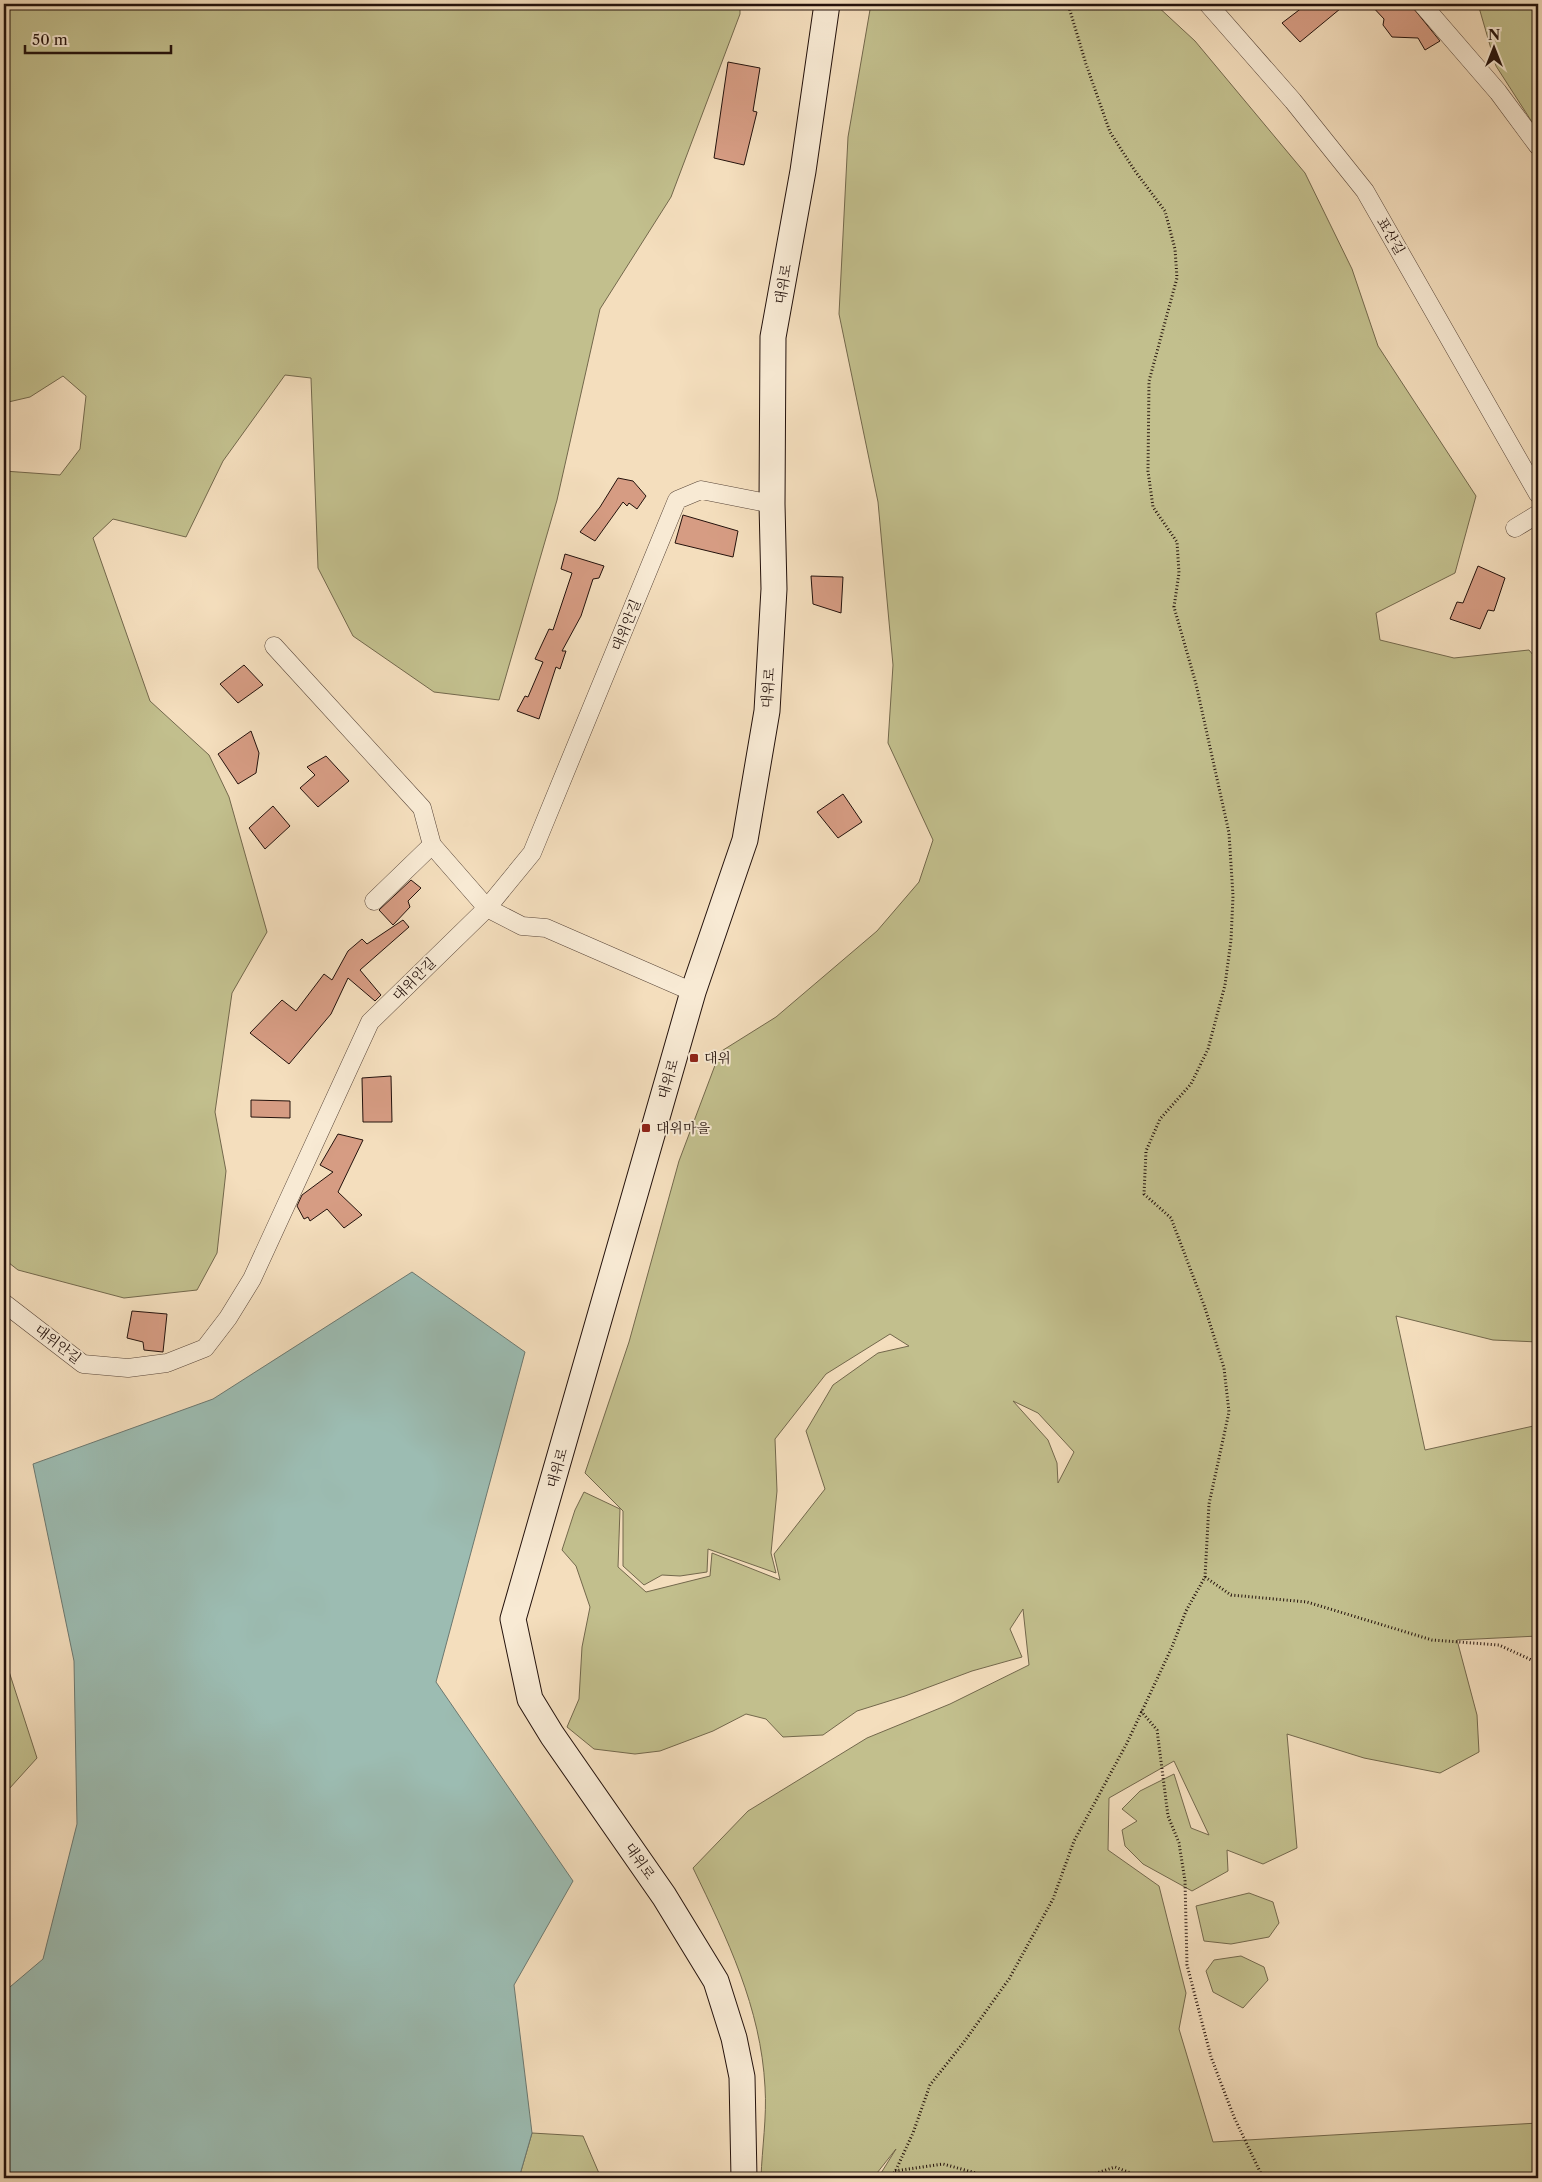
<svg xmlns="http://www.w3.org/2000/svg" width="1542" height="2182" viewBox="0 0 1542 2182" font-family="'Libre Caslon Text','Noto Serif KR',serif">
<rect width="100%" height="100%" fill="#f4debd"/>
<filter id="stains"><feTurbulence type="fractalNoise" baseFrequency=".004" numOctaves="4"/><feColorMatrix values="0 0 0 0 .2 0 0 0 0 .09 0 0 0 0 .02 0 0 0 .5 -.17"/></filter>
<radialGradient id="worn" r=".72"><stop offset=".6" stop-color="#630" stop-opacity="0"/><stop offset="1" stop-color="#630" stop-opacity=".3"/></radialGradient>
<!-- green -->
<g fill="#c2bf8d" stroke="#73684c" fill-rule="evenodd">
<polygon points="4,4 740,4 740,14 671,197 600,309 557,500 499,700 434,692 353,636 318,568 311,378 285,375 223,461 186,537 113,519 93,538 150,701 209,755 229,797 267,932 232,993 215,1112 226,1171 217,1253 197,1290 124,1298 18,1270 4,1259 4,471 60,475 80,449 86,396 63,376 30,397 4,403"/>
<path d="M 871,4 L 1155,4 L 1195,41 L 1305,173 L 1352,269 L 1378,346 L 1476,496 L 1455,573 L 1376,613 L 1380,640 L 1454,658 L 1529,650 L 1538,661 L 1538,1342 L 1493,1340 L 1396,1316 L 1425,1450 L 1538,1425 L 1538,1636 L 1457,1640 L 1477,1715 L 1479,1752 L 1440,1773 L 1364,1758 L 1287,1734 L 1297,1848 L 1263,1864 L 1227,1850 L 1228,1871 L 1192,1891 L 1143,1864 L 1125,1846 L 1122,1830 L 1137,1821 L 1122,1809 L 1140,1791 L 1174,1774 L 1191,1828 L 1209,1835 L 1174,1761 L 1109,1798 L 1108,1850 L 1159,1886 L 1186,1993 L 1179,2029 L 1213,2142 L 1538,2123 L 1538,2178 L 878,2178 L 896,2149 L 873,2178 L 761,2178 C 762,2148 767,2117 765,2087 C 761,2008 727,1938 693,1868 L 748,1811 L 867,1738 L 950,1704 L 1029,1665 L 1023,1609 L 1010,1629 L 1022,1657 L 972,1671 L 905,1696 L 857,1711 L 823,1735 L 783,1737 L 766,1719 L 746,1714 L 713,1731 L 660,1751 L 635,1754 L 594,1749 L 567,1727 L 579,1699 L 582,1647 L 590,1607 L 576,1566 L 562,1550 L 575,1510 L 584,1492 L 620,1509 L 618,1567 L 646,1592 L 710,1576 L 712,1553 L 780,1580 L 774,1554 L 825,1489 L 806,1431 L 833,1385 L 878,1353 L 909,1346 L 890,1334 L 826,1374 L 775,1439 L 777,1491 L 771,1553 L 776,1573 L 708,1549 L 707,1572 L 680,1576 L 662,1575 L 644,1585 L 623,1566 L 623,1511 L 585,1473 L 629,1342 L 679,1161 L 720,1052 L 776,1017 L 877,931 L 919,882 L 933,840 L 888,743 L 893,665 L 878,502 L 839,314 L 848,137 ZM 1013,1401 L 1038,1413 L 1074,1452 L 1058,1483 L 1057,1463 L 1048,1440 Z"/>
<polygon points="1478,4 1538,4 1538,124 1532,122 1496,66"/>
<polygon points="4,1656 37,1758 9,1789 4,1785"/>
<polygon points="1249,1893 1273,1902 1279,1923 1269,1937 1231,1944 1204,1941 1196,1906"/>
<polygon points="1241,1956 1264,1967 1268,1980 1243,2008 1213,1992 1206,1971 1214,1960"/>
<polygon points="532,2133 583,2136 601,2178 519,2178"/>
</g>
<!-- water -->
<polygon fill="#9cbcb2" stroke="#6c7870" points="412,1272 525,1352 436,1682 573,1881 514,1985 532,2133 519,2178 4,2178 4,1992 43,1959 77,1824 74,1661 33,1464 213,1399"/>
<!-- building -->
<g fill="#d69c83" stroke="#24120c">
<polygon points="1307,4 1346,4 1300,42 1282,23"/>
<polygon points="1370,4 1410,4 1440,41 1425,50 1418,38 1392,37 1383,25 1384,19"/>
<polygon points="728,62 760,68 753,111 757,112 744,165 714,158"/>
<polygon points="618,478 633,481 646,496 637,509 629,503 627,506 623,502 595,541 580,532 600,507"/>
<polygon points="683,515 738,531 733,557 675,543"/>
<polygon points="565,554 604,566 599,578 593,579 581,616 562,651 566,651 560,669 556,667 539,719 517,711 525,696 528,697 543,662 535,659 549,629 553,630 572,573 561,569"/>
<polygon points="1478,566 1505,578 1494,611 1488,610 1480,629 1450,619 1457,602 1463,603"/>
<polygon points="811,576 843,577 841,613 813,604"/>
<polygon points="244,665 263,685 238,703 220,684"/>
<polygon points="251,731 259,753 256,773 238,784 218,754"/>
<polygon points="326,756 349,781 318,807 300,788 315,775 307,767"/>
<polygon points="843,794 862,822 838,838 817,812"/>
<polygon points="273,806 290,826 265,849 249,828"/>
<polygon points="411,880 421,888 408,901 410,907 393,925 379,910"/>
<polygon points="403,920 409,927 360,970 381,995 375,1001 348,978 331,1014 289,1064 250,1033 282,1000 296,1011 324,974 332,980 348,951 362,939 367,944"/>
<polygon points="391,1076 392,1122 363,1122 362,1078"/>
<polygon points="251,1100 290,1101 290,1118 251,1117"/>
<polygon points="338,1134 363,1140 338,1192 362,1215 344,1228 327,1209 310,1221 308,1217 304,1219 297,1206 302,1195 333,1172 320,1165"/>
<polygon points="132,1311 167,1314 163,1352 144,1350 143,1342 127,1338"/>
</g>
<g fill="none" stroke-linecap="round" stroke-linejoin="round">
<defs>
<g id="minor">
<polyline points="1208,4 1293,101 1365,191 1538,494"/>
<polyline points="1422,4 1498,92 1538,146"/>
<polyline points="1515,528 1538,514"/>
<polyline points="274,646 422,808 432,845 487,908 522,926 546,928 693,992"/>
<polyline points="374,901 432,845"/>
<polyline points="4,1303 83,1364 128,1368 167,1363 205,1348 228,1318 252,1279 370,1022 487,908 532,853 677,500 701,490 772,504"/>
</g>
<polyline id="secondary" points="744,2178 742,2077 734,2038 716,1981 664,1896 552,1735 530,1699 513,1619 693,992 745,840 767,711 774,589 772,504 773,337 803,171 827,4"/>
</defs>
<!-- minor casing -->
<use href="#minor" stroke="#584538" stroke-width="19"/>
<!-- secondary casing -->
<use href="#secondary" stroke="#24120c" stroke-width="27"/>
<!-- path -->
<g stroke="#24120c" stroke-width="3" stroke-dasharray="1 2.5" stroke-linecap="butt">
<polyline points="1205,1577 1231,1595 1307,1602 1432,1640 1499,1645 1538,1663"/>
<polyline points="1141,1711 1157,1730 1168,1816 1179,1843 1185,1881 1187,1965 1211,2057 1234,2117 1263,2178"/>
<polyline points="895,2171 943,2164 994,2178"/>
<polyline points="889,2178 895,2172 913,2133 930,2085 964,2042 1009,1979 1053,1899 1074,1841 1127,1743 1172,1647 1186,1611 1205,1577 1209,1504 1229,1412 1224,1368 1204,1305 1171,1218 1144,1194 1146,1151 1160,1119 1191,1084 1208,1049 1225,985 1231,940 1233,896 1229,833 1196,684 1174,607 1179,573 1177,542 1153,507 1148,471 1149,381 1177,278 1175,249 1165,211 1135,171 1110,132 1086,64 1068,4"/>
<polyline points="1082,2178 1115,2167 1144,2178"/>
</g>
<!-- minor -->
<use href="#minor" stroke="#f8ead4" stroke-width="18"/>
<!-- secondary -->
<use href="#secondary" stroke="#f8ead4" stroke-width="25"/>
</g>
<!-- markers -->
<g fill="#8f2418" stroke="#f8ead4" stroke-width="2">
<rect x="689" y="1053" width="10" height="10" rx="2.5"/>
<rect x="641" y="1123" width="10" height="10" rx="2.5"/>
</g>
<g text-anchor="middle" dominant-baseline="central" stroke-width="4" stroke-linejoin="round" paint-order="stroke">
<!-- street labels -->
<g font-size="14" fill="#24120c" stroke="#f8ead4">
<text transform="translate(1391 236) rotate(60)">표산길</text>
<text transform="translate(783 284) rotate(-80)">대위로</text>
<text transform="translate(626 625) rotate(-68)">대위안길</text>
<text transform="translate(768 688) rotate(-86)">대위로</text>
<text transform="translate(414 979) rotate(-45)">대위안길</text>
<text transform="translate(668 1079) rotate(-74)">대위로</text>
<text transform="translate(58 1344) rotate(37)">대위안길</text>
<text transform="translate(557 1468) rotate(-74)">대위로</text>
<text transform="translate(640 1861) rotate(55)">대위로</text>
</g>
<!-- poi labels -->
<g font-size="14" fill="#24120c" stroke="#f8ead4" text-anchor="start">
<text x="704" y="1058">대위</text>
<text x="656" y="1128">대위마을</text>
</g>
</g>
<!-- margin -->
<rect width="1542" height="2182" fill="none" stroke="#f4debd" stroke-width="20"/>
<rect x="5" y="5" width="1532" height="2172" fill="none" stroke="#24120c" stroke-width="2.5"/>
<rect x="10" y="10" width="1522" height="2162" fill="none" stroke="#24120c"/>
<!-- north arrow -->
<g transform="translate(1494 48)" stroke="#f8ead4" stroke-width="4" paint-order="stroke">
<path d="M0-4L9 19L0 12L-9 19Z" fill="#24120c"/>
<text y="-8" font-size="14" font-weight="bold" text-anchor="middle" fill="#24120c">N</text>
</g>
<!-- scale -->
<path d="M25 45v8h146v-8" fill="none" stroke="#24120c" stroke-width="2.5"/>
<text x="32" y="45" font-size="15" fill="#24120c" stroke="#f8ead4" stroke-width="4" paint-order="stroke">50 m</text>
<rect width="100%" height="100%" filter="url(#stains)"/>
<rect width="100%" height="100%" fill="url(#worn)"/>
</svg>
